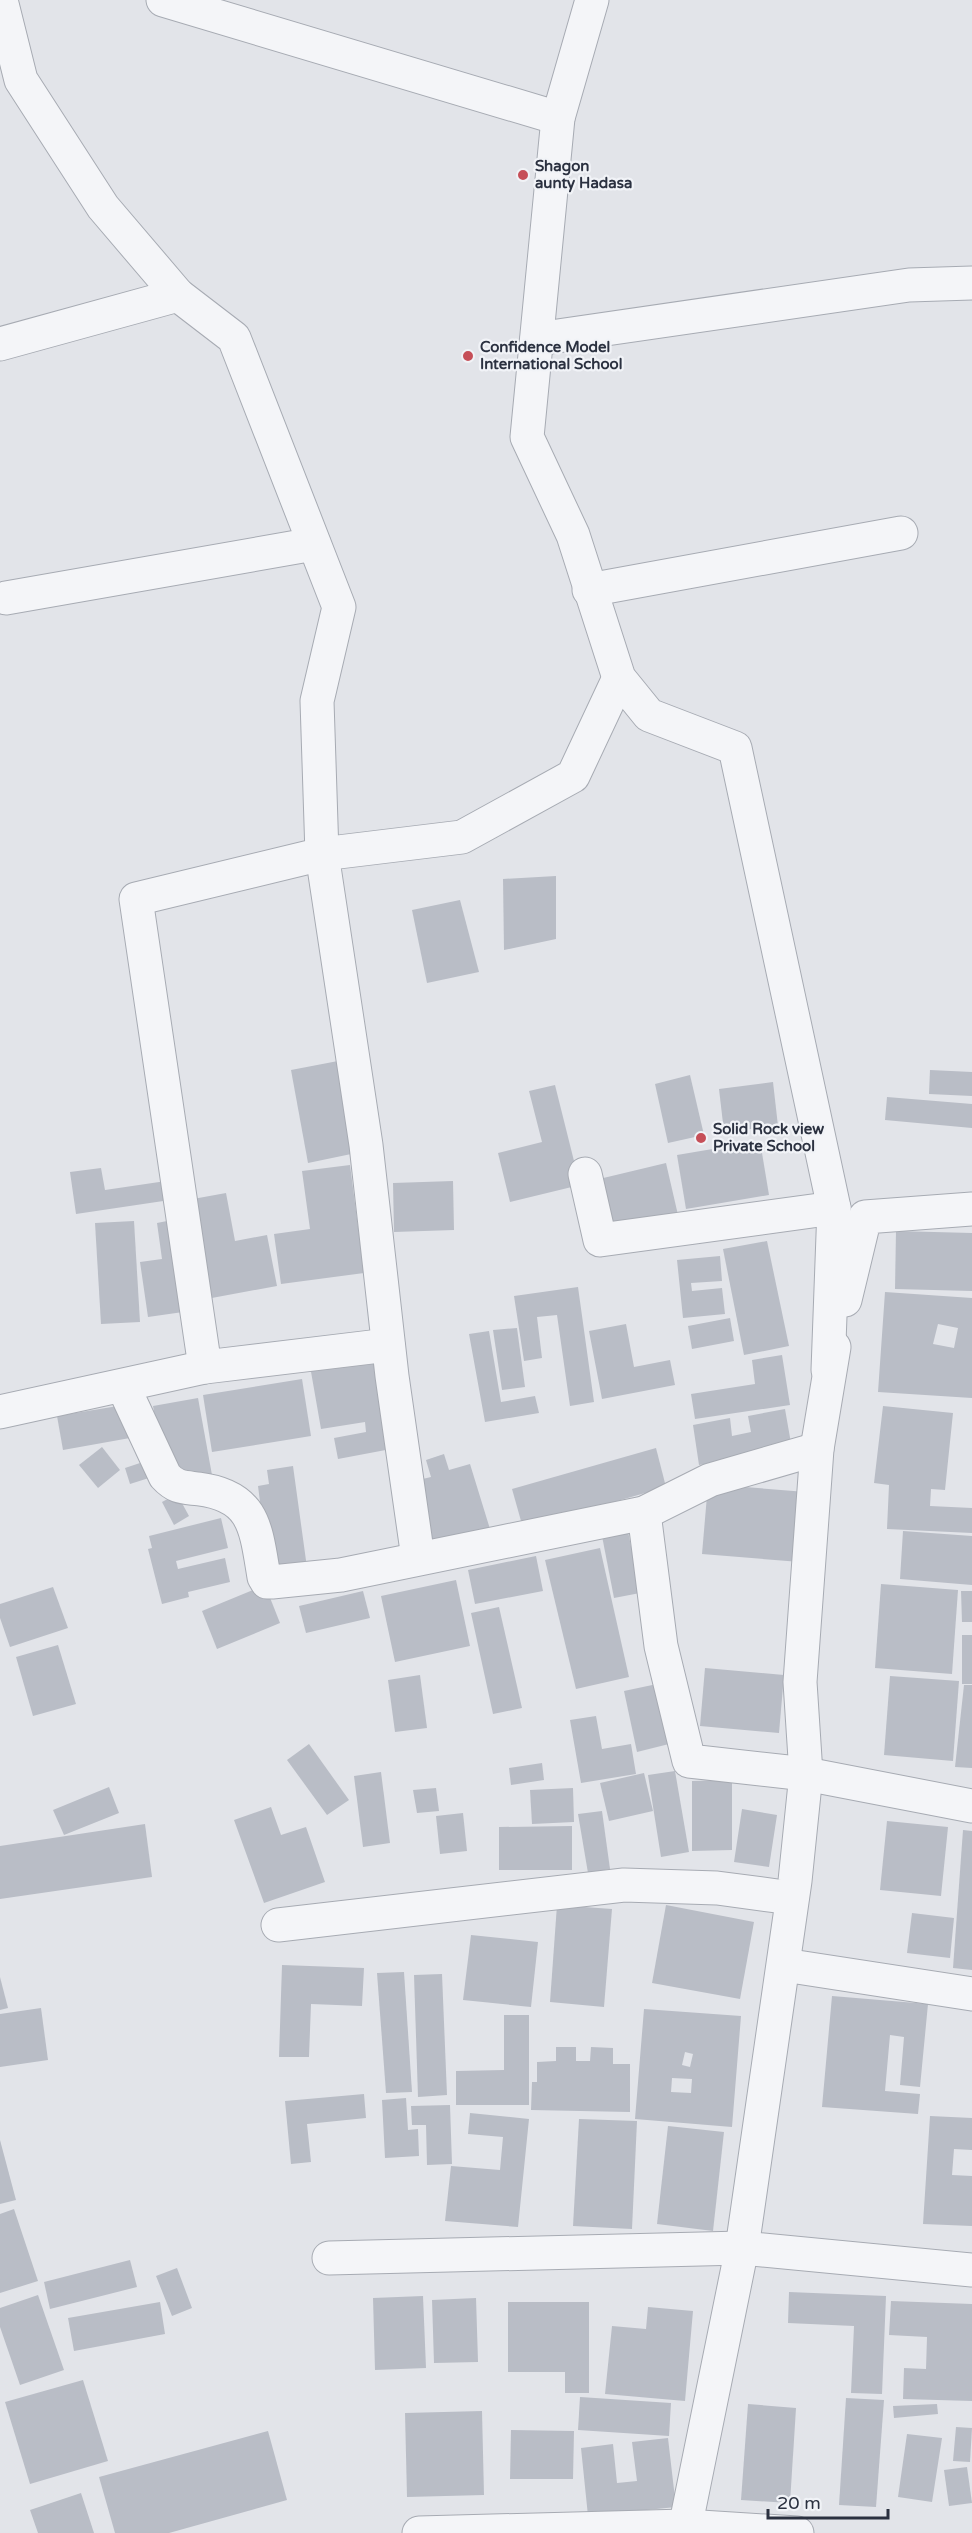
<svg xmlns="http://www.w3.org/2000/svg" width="972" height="2533" viewBox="0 0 972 2533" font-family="'Varela Round',sans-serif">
<rect width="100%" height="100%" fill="#e2e4e9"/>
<!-- building -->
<g fill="#b9bdc6" fill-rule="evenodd">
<polygon points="556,876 556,939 504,950 503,879"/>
<polygon points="460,900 479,972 427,983 412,910"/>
<polygon points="338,1061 356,1153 308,1163 291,1070"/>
<polygon points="930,1070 972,1072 972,1096 929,1094"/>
<polygon points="690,1075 704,1135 668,1143 655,1084"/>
<polygon points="773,1082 778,1126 724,1132 719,1089"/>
<polygon points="555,1085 580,1185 510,1202 498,1153 542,1142 529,1091"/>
<polygon points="887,1097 972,1104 972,1128 885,1120"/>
<polygon points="760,1141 769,1195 686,1209 677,1155"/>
<polygon points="666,1163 678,1215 607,1232 595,1180"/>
<polygon points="350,1165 364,1273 281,1284 274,1234 310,1229 302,1171"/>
<polygon points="101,1168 105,1190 166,1181 170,1200 76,1214 70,1172"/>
<polygon points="453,1181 454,1230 394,1232 393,1183"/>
<polygon points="226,1193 235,1241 267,1235 277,1286 201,1300 182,1201"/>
<polygon points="177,1219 190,1311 148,1317 140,1262 162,1259 157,1223"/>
<polygon points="134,1221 140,1322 101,1324 95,1223"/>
<polygon points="896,1231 972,1233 972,1291 895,1289"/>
<polygon points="767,1241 789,1346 744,1355 723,1249"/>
<polygon points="720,1256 722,1281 691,1283 692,1291 722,1288 725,1314 683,1318 677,1260"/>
<polygon points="578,1287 594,1402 570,1406 557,1315 537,1317 542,1358 524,1361 514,1296"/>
<path d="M 885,1292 L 972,1298 L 972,1398 L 878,1392 ZM 938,1324 L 958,1328 L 954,1348 L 933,1344 Z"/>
<polygon points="730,1318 734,1341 692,1349 688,1326"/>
<polygon points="626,1324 634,1367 670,1360 675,1385 602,1399 589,1331"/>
<polygon points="517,1328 525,1387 502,1390 493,1330"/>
<polygon points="489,1331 501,1402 535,1396 539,1413 485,1422 469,1334"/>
<polygon points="374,1354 391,1449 338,1459 334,1438 366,1432 365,1422 321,1429 310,1366"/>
<polygon points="782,1355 790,1405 695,1419 691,1394 755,1384 752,1360"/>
<polygon points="302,1379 311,1436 212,1452 203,1395"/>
<polygon points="198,1398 212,1475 167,1483 153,1406"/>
<polygon points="124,1405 130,1438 63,1450 57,1416"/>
<polygon points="883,1406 953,1413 945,1490 931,1489 930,1506 972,1508 972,1533 887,1529 889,1485 874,1483"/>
<polygon points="785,1409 792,1449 699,1465 693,1425 730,1418 732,1436 751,1432 748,1416"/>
<polygon points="102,1447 120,1470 98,1488 79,1465"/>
<polygon points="656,1448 666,1487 523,1528 512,1489"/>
<polygon points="444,1454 449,1470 470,1464 490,1529 431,1547 410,1482 431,1477 426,1460"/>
<polygon points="146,1461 152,1477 130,1484 125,1468"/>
<polygon points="293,1466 308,1575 270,1580 258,1486 269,1484 267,1470"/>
<polygon points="708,1484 806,1492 800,1562 702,1554"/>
<polygon points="177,1494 189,1516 174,1525 162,1502"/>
<polygon points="221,1518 228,1548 176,1561 178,1569 225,1558 230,1582 188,1592 189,1597 162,1604 148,1549 152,1548 149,1536"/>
<polygon points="628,1531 640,1593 614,1598 602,1536"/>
<polygon points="903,1531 972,1536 972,1585 900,1579"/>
<polygon points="600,1548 629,1677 576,1689 545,1560"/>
<polygon points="536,1556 543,1591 475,1604 468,1570"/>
<polygon points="456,1580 470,1646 395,1662 381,1596"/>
<polygon points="881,1584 958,1590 952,1674 875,1668"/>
<polygon points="265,1585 280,1623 217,1649 202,1611"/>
<polygon points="53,1587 68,1628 10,1647 0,1618 0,1604"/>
<polygon points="363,1591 370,1618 306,1633 299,1606"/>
<polygon points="961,1591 972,1591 972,1622 962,1622"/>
<polygon points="499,1607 522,1708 493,1714 471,1613"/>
<rect x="962" y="1635" width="10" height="49"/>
<polygon points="58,1645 76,1704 33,1716 16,1657"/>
<polygon points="705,1668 784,1675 779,1733 700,1726"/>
<polygon points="420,1675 427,1728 395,1732 388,1680"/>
<polygon points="890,1676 959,1681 953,1761 884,1755"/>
<polygon points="657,1684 669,1744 637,1752 624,1691"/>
<polygon points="964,1685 972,1685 972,1768 955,1767"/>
<polygon points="596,1716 602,1749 631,1744 636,1774 581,1783 570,1720"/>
<polygon points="309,1744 349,1800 327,1815 287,1760"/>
<polygon points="542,1763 544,1780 511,1785 509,1768"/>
<polygon points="675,1771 689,1852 661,1857 648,1775"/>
<polygon points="381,1772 390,1843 363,1847 354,1776"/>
<polygon points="644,1773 653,1811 609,1821 600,1783"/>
<polygon points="732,1780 732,1850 692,1851 692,1781"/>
<polygon points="109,1787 119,1813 64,1835 53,1810"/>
<polygon points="436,1788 439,1811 417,1813 413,1790"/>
<polygon points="573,1788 574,1822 532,1824 530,1790"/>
<polygon points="271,1807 281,1835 306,1827 325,1882 264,1903 234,1820"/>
<polygon points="742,1809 777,1815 769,1867 734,1862"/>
<polygon points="602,1811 610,1869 588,1873 578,1814"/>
<polygon points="463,1813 467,1851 440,1854 436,1816"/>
<polygon points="887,1821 948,1827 941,1896 880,1890"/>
<polygon points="145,1824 152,1877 0,1899 0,1846"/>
<polygon points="572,1826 572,1870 499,1870 499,1827"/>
<polygon points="963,1830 972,1831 972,1970 953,1968"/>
<polygon points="557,1905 612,1909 604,2007 550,2002"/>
<polygon points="666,1905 754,1922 740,1999 652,1983"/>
<polygon points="912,1913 954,1918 950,1958 907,1953"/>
<polygon points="471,1935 538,1942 531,2007 463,2000"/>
<polygon points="282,1965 364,1968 362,2006 311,2004 309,2057 279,2057"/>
<polygon points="404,1972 412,2092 386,2093 377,1973"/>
<polygon points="442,1974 447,2095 418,2097 414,1975"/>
<polygon points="0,1977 8,2008 0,2010"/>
<polygon points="832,1996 928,2004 920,2087 900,2085 904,2037 890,2035 885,2091 920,2094 918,2114 822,2107"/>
<polygon points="41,2008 48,2060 0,2067 0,2014"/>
<path d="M 644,2009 L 741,2016 L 732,2127 L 635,2119 ZM 685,2052 L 693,2054 L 690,2067 L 682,2065 ZM 672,2078 L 692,2079 L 691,2093 L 671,2092 Z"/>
<polygon points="504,2015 529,2015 529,2105 456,2105 456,2071 504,2070"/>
<polygon points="556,2047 576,2047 576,2061 590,2061 591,2047 613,2048 613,2064 630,2064 630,2112 531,2110 532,2082 537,2082 537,2062 556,2061"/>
<polygon points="364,2094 366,2118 307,2124 311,2162 291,2164 285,2101"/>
<polygon points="406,2098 408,2130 418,2129 419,2156 385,2158 382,2100"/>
<polygon points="450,2105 452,2164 427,2165 426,2125 412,2125 411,2106"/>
<polygon points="470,2113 529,2119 518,2227 445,2221 451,2166 500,2170 503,2137 468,2134"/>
<polygon points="930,2116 972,2118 972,2150 954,2149 952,2175 972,2176 972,2226 923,2224"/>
<polygon points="579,2119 637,2121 632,2229 573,2226"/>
<polygon points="668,2126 724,2132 713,2231 657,2224"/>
<polygon points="0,2140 16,2200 0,2204"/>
<polygon points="14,2209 38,2281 0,2293 0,2214"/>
<polygon points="130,2260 137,2287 50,2309 44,2282"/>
<polygon points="177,2268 192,2308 172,2316 156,2276"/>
<polygon points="789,2292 886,2296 882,2394 851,2393 854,2326 788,2323"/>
<polygon points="38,2295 64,2370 20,2385 0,2327 0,2308"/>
<polygon points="423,2296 426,2368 375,2370 373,2298"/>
<polygon points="476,2298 478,2362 434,2363 432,2300"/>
<polygon points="891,2301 972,2304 972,2401 903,2399 904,2368 926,2369 927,2337 889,2335"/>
<polygon points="160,2302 165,2334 74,2351 68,2318"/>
<polygon points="508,2302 589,2302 589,2393 565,2393 565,2372 508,2372"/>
<polygon points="648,2307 693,2311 685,2401 605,2394 612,2326 646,2329"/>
<polygon points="83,2380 108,2461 30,2484 5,2402"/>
<polygon points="580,2397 671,2403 669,2436 578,2430"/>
<polygon points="846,2398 884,2400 876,2507 839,2505"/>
<polygon points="748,2404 796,2408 790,2503 741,2500"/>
<polygon points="937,2404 938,2414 894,2418 893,2406"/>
<polygon points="482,2411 484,2495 407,2497 405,2413"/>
<polygon points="956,2427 972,2428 970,2462 953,2461"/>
<polygon points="511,2430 574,2431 573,2479 510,2479"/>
<polygon points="268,2431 287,2500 169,2533 115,2533 99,2477"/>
<polygon points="907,2434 942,2438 932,2502 898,2497"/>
<polygon points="668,2438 676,2507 588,2516 581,2448 613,2444 617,2483 637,2481 632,2442"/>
<polygon points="967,2467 972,2503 949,2506 944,2470"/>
<polygon points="81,2493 94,2533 38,2533 30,2510"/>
</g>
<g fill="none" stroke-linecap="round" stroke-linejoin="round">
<defs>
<g id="street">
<polyline points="1,0 21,80 103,207 178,295 234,338 339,607 317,701 322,854 136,899 205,1367"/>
<polyline points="163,0 558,118"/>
<polyline points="592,0 558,118 527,437 573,535 619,678 649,715 735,748 834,1208 828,1370"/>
<polyline points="537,339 909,285 972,283"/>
<polyline points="0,344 178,295"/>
<polyline points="589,590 901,533"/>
<polyline points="6,598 314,544"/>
<polyline points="585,1174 600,1240 834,1208"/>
<polyline points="845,1300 865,1217 972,1209"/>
<path d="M 123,1386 L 165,1476 C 176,1488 183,1487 199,1489 C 255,1496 256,1529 264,1577 L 267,1582 L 272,1582 L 341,1575 L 644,1513 L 710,1480 L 817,1449"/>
<polyline points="0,1412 205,1367 388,1345"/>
<polyline points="644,1513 661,1646 689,1761 806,1774 972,1806"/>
<polyline points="418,1558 392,1376 366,1145 322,854 462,837 573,776 619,678"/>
<polyline points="278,1925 624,1885 717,1888 792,1898"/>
<polyline points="784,1965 972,1994"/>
<polyline points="329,2258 742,2248 972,2270"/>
<polyline points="419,2533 685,2526 797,2533"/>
<polyline points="684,2533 742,2248 795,1881 806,1774 800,1682 817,1449 834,1347"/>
</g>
</defs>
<!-- street casing -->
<use href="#street" stroke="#a7abb3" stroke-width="35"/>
<!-- street -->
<use href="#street" stroke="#f4f5f8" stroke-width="33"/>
</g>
<!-- markers -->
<g fill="#c64f58" stroke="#f1f3f7" stroke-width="2">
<circle cx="523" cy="175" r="6"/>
<circle cx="468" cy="356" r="6"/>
<circle cx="701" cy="1138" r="6"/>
</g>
<g text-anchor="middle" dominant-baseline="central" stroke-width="4.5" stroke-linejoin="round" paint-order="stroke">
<!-- poi labels -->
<g font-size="15" font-weight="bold" fill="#2b3140" stroke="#f1f3f7" text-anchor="start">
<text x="535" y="166">Shagon<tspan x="535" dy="17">aunty Hadasa</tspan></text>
<text x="480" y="347">Confidence Model<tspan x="480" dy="17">International School</tspan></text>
<text x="713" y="1129">Solid Rock view<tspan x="713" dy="17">Private School</tspan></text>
</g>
</g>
<!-- scale -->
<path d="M768 2509v9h120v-9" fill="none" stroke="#2b3140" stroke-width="3"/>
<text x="777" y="2509" font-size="18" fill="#2b3140" stroke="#f1f3f7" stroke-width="4.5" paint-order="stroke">20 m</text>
</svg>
